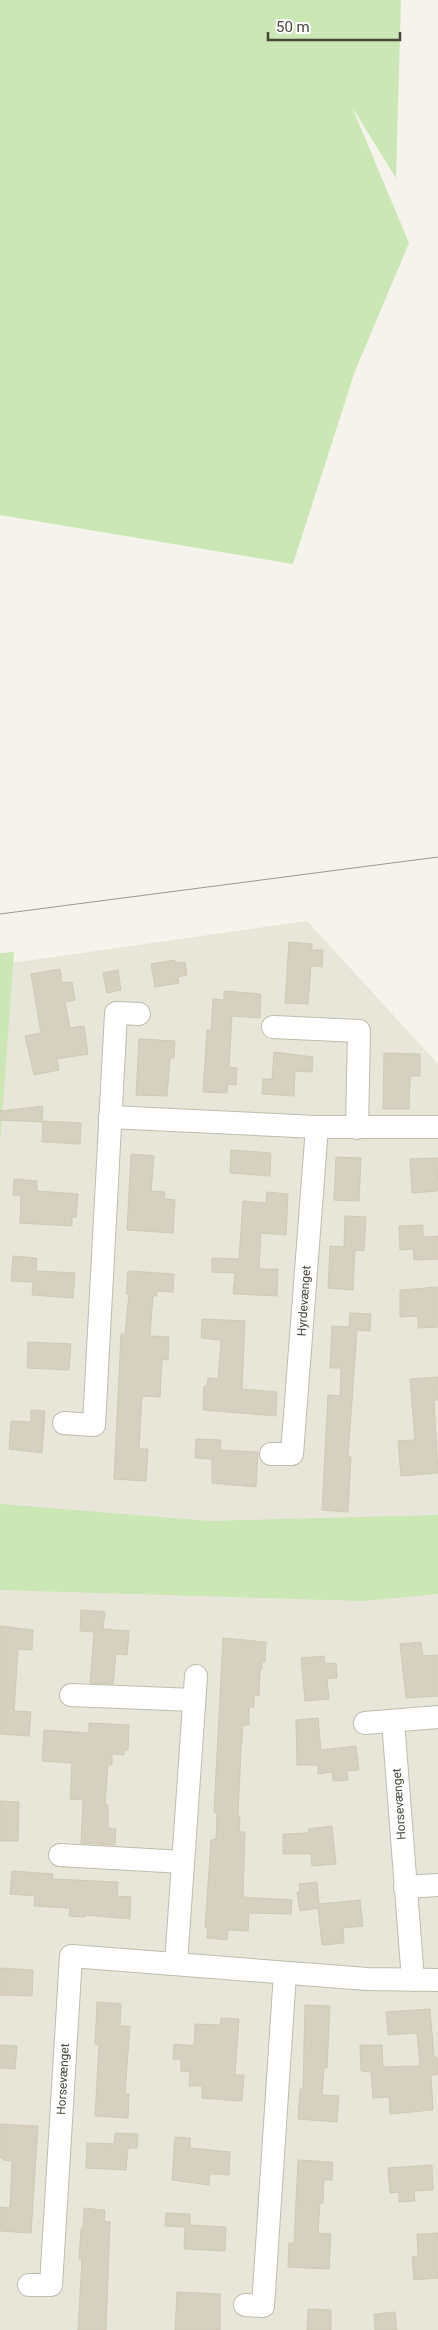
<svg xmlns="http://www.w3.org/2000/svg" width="438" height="2330" viewBox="0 0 438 2330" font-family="Roboto,sans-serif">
<rect width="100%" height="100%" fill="#f5f3eb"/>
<!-- residential -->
<polygon fill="#e8e6d9" points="307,921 438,1064 438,2330 0,2330 0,963 26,961"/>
<!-- green -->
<g fill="#cae7b5">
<polygon points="0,0 401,0 396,178 352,107 409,243 355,371 293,564 0,515"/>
<polygon points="14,952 0,1144 0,953"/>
<polygon points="0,1504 210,1521 438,1515 438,1594 363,1601 0,1590"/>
</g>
<!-- building -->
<g fill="#d6d0c0" stroke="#d1c9b4">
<polygon points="289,942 312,944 312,950 323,950 322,967 311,966 308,1004 285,1003"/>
<polygon points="175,960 175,963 185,962 187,975 178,977 179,983 155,987 151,964"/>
<polygon points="60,969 62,983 72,982 75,1000 65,1002 70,1028 84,1026 88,1054 57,1059 59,1070 34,1075 25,1036 41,1033 31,974"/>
<polygon points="118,970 121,990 107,993 103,973"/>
<polygon points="224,991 261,994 260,1018 232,1016 229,1067 237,1068 236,1085 228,1084 227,1093 203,1092 207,1030 211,1031 213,999 224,1000"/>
<polygon points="139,1039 175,1041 174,1058 170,1058 167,1096 136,1095"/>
<polygon points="274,1052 313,1057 312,1072 295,1071 294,1096 262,1094 263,1079 272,1079"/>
<polygon points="384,1053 420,1054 420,1076 410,1076 409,1109 383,1109"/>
<polygon points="43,1106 42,1122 0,1120 0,1111"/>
<polygon points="43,1121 81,1123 80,1144 42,1142"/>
<polygon points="231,1150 271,1153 270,1176 230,1173"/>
<polygon points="131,1154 154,1156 151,1191 165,1192 164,1199 175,1200 173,1233 127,1230"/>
<polygon points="336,1157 361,1158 359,1201 334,1200"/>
<polygon points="438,1158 437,1191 412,1193 410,1159"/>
<polygon points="14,1179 37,1181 37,1191 78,1194 76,1217 72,1217 72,1226 20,1223 21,1195 13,1195"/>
<polygon points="267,1192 288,1194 286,1235 261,1233 259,1269 278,1269 277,1296 233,1294 235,1273 212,1272 212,1258 239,1259 243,1201 266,1203"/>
<polygon points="345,1216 366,1217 364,1251 355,1250 353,1290 328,1288 330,1246 344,1247"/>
<polygon points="423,1225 423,1237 438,1236 438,1259 414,1260 413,1249 400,1250 399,1226"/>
<polygon points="13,1256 37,1258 36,1271 75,1273 73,1298 32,1295 33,1282 11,1281"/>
<polygon points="128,1271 174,1274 173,1292 157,1291 157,1296 153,1296 150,1336 169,1337 168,1360 162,1359 160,1397 142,1396 139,1449 148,1449 146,1481 114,1479 121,1334 125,1334 129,1294 126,1294"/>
<polygon points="438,1287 438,1327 418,1328 418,1316 400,1317 400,1290"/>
<polygon points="350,1313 371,1314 370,1331 357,1330 348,1457 351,1457 348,1512 322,1510 328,1395 340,1396 341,1368 330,1368 332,1326 349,1327"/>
<polygon points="202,1319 245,1321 242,1389 277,1392 276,1416 203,1410 204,1386 207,1386 208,1378 218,1379 221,1340 201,1338"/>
<polygon points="28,1342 71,1344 69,1370 27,1368"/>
<polygon points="438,1377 438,1400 434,1400 438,1473 401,1476 398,1441 415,1440 410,1379"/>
<polygon points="31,1410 45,1411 42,1453 9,1449 11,1421 31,1422"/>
<polygon points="196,1439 221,1440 220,1450 258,1452 256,1487 212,1483 212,1459 195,1458"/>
<polygon points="81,1610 105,1612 103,1629 129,1631 127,1655 116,1654 113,1684 90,1683 94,1632 80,1631"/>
<polygon points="0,1626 33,1630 32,1650 18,1649 14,1711 31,1712 29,1736 0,1734"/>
<polygon points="223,1638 266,1642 265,1662 262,1662 262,1669 260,1669 259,1696 254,1695 254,1707 249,1707 249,1725 243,1725 241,1749 238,1817 240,1817 239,1832 245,1832 243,1897 292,1900 291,1914 249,1913 248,1931 228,1930 227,1940 207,1938 208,1928 205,1928 211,1840 216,1839 217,1813 214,1812"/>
<polygon points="421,1642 423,1656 438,1655 438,1696 406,1698 400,1644"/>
<polygon points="324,1656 325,1664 336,1663 337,1678 327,1679 329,1699 305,1701 301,1658"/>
<polygon points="318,1718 321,1750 356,1746 359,1770 347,1771 348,1780 333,1781 332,1772 318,1774 318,1765 297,1765 296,1720"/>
<polygon points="89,1723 129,1725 128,1750 124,1750 124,1755 112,1754 112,1765 108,1765 105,1805 108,1805 108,1828 116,1829 115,1845 81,1843 83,1800 70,1799 72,1763 42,1761 44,1730 89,1733"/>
<polygon points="0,1801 19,1802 18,1841 0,1841"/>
<polygon points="332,1826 336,1864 312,1866 311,1854 283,1854 283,1834 309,1833 308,1829"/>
<polygon points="12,1871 53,1874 52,1879 118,1882 117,1896 131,1897 130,1919 85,1915 85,1917 69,1916 70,1908 34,1906 35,1896 10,1894"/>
<polygon points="317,1882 319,1904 360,1900 363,1926 343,1928 344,1943 322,1945 318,1908 300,1911 297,1892 300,1892 299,1884"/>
<polygon points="0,1968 33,1970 32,1996 0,1995"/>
<polygon points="97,2002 121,2004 120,2026 130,2026 125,2094 129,2094 128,2118 95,2116 99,2045 95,2044"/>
<polygon points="305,2005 330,2006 327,2068 324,2068 322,2095 339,2096 337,2122 298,2119 300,2089 303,2089"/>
<polygon points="430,2009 434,2057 437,2057 438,2072 438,2074 431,2075 433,2110 390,2114 389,2097 373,2098 371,2072 361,2071 360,2045 382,2045 383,2067 420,2066 417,2033 388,2035 386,2012"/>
<polygon points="221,2018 239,2019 235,2075 244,2075 242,2101 202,2098 202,2086 189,2086 190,2072 181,2071 181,2059 173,2059 174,2044 194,2046 195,2024 220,2025"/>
<polygon points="0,2045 17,2046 15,2069 0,2068"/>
<polygon points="0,2124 38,2126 31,2233 0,2231 0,2207 10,2208 12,2161 3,2160 3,2158 0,2158"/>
<polygon points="115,2133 138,2134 137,2148 128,2148 126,2170 86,2168 87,2143 114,2144"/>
<polygon points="175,2137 190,2138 190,2148 230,2152 229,2175 210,2174 209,2185 172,2180"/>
<polygon points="298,2160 333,2162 332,2180 324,2180 323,2203 320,2203 318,2233 331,2234 329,2269 288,2267 289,2243 294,2243"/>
<polygon points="432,2165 433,2190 414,2191 415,2201 399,2202 399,2192 390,2193 388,2168"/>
<polygon points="84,2208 105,2210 104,2221 110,2222 106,2330 78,2330 82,2259 79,2259 81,2229 83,2229"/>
<polygon points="166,2213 190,2214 190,2225 226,2227 225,2251 184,2249 185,2227 165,2226"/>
<polygon points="438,2233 438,2278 414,2280 412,2257 418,2256 417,2234"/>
<polygon points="177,2292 220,2294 220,2330 175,2330"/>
<polygon points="308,2309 331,2310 331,2330 307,2330"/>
<polygon points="395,2312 397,2330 375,2330 374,2314"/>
</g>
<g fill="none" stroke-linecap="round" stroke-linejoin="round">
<defs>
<g id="minor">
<polyline points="273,1027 359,1031 357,1128"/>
<polyline points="110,1117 317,1127 438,1127"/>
<polyline points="64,1423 94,1425 116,1013 139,1014"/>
<polyline points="271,1454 292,1454 317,1127"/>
<polyline points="71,1695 194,1700"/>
<polyline points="393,1721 413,1980"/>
<polyline points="365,1723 438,1717"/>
<polyline points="60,1855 183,1862"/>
<polyline points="405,1887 438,1885"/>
<polyline points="176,1964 196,1676"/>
<polyline points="29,2285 51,2285 71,1956 367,1979 438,1980"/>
<polyline points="245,2305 263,2306 285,1973"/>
</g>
</defs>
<!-- minor casing -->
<use href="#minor" stroke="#c0bcad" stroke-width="24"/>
<!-- minor -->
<use href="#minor" stroke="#fff" stroke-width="22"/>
<!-- tram -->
<polyline stroke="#999" stroke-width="1" points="0,914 438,857"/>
</g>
<g text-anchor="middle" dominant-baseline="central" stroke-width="4" stroke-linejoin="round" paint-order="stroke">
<!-- street labels -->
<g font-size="12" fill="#494539" stroke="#fff">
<text transform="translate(304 1301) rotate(-86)">Hyrdevænget</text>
<text transform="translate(399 1804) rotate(-94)">Horsevænget</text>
<text transform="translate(63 2079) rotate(-87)">Horsevænget</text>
</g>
</g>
<!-- scale -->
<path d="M268 32v8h132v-8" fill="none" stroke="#494539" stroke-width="2.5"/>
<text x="276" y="32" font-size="15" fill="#494539" stroke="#ffffff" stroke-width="4" paint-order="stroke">50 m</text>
</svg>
